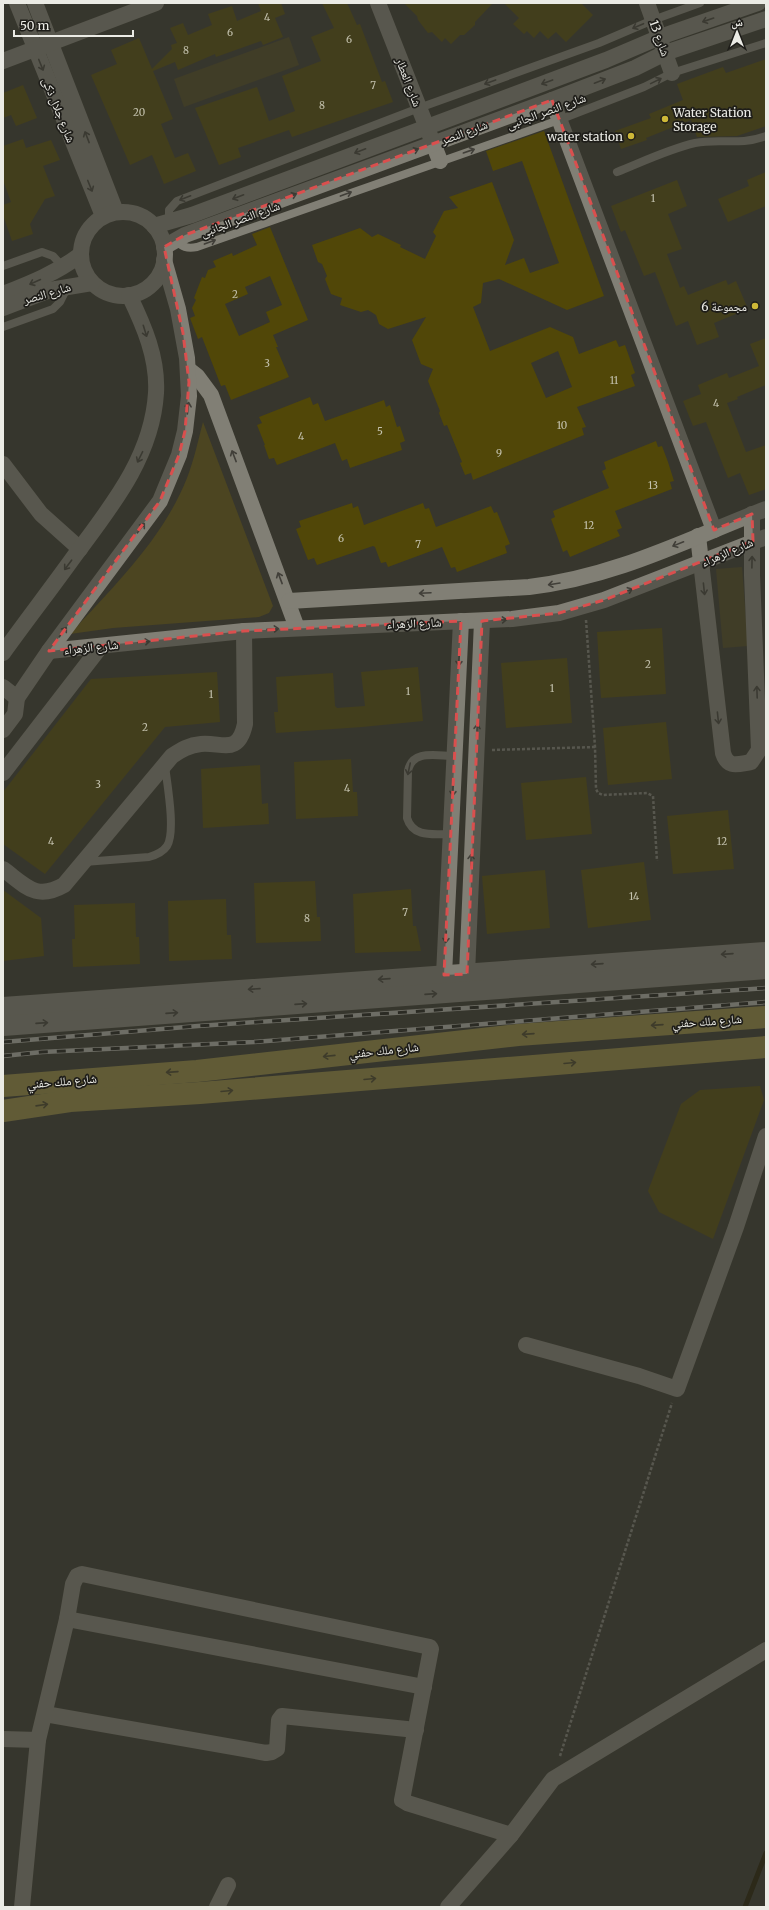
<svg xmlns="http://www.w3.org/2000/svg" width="769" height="1910" viewBox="0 0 769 1910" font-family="Merriweather,'Noto Naskh Arabic',serif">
<rect width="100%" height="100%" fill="#37362d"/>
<!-- green -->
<g fill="#4c4521">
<polygon points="289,37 299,65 184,107 174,79"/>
<path d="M 203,422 L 273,606 L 269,613 L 259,617 L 113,628 L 70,634 C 113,587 163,539 187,478 C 194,460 198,441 203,422 Z"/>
<polygon points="742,567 748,646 723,648 716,569"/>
</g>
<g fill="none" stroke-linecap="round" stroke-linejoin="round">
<!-- stream -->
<polyline stroke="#1f1a00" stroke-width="5" points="745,1907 766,1853"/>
</g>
<!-- building -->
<g fill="#514708" fill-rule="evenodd">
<polygon points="258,3 281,3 285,14 275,18 283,37 263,45 261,41 216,57 215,54 178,70 175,62 153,71 173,119 161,124 175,158 188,153 196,171 164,184 152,155 130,165 91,75 117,64 111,50 139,38 152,69 172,49 171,45 177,43 170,28 183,23 188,35 212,25 208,14 232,6 237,21 261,11"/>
<polygon points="322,3 347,3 357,25 360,24 382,82 385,81 393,102 292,137 289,130 238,148 241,157 219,165 195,108 257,87 269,121 295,111 282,76 321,61 311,37 334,28"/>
<polygon points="404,3 493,3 475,22 475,25 464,35 460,35 451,44 445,38 442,42 432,32 428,33 418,20 417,16"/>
<polygon points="504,3 581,3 593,15 566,42 556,32 548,39 540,31 534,38 527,31 524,34 513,24 519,18"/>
<polygon points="766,59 766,126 737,136 697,137 691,120 646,138 647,140 621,149 615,131 651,118 649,114 683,100 677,84 723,67 726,73"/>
<polygon points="23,85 37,118 16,126 11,115 3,118 3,93"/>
<path d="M 544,131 L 604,296 L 567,310 L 499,279 L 483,283 L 481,303 L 473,307 L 490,351 L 550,327 L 573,337 L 579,354 L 616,340 L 619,347 L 625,345 L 635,373 L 631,375 L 635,386 L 577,407 L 586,427 L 582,428 L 584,435 L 473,480 L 471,473 L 465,475 L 460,463 L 462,462 L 447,425 L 444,426 L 439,413 L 440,411 L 428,381 L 433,369 L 421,364 L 412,340 L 426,317 L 388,329 L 379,324 L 376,315 L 368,310 L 361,312 L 340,305 L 342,298 L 331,294 L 325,279 L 327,276 L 322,264 L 318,262 L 312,245 L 360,228 L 372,237 L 378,234 L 401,245 L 400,247 L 425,259 L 436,236 L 433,232 L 444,211 L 458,208 L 449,197 L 492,182 L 514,240 L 505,265 L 524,258 L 530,273 L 559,263 L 522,161 L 493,171 L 486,151 ZM 558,351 L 572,387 L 546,398 L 531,363 Z"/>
<polygon points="23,139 26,148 51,140 60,160 43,166 55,196 45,199 30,224 33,234 12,241 3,215 3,205 11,202 3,180 3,146"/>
<polygon points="766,172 766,206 728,222 718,199 749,186 747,180"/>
<polygon points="677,180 687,206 668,214 682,249 667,254 680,288 684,286 688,295 726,280 728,285 736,281 748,309 714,323 719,337 697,345 688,321 676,326 655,272 644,276 625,230 621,232 611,206"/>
<path d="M 270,227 L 308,320 L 273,335 L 278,347 L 276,347 L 289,377 L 231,400 L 225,385 L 221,386 L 202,337 L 198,339 L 190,318 L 195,316 L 192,308 L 196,300 L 194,298 L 202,277 L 205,278 L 208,270 L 216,267 L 213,261 L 232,253 L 233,256 L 257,245 L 252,234 ZM 270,276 L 282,305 L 266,312 L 270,322 L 239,336 L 225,304 L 248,294 L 245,287 Z"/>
<polygon points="766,338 766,385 737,397 738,399 727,403 746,452 766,445 766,489 749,495 740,473 728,478 706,422 693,426 683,401 701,394 698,385 727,373 729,378 759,366 750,344"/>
<polygon points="310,397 313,405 318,403 325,421 384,400 386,407 390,405 397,427 400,426 405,441 400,443 402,450 350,468 347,459 342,461 335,443 277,465 274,458 269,459 264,445 265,445 257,425 262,423 259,417"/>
<polygon points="656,441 658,447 662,446 668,462 674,481 670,482 672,489 615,511 622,528 617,530 620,536 570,557 567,550 563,552 551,519 555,517 553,511 609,488 602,471 606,469 604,462"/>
<polygon points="352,503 353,508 358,506 364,525 423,503 425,509 429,508 436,527 491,506 494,513 497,512 510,544 505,546 507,553 457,572 455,567 451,568 442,547 388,567 386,562 381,563 375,547 373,546 317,565 314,558 308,560 296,529 301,527 299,521"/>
<polygon points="662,628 666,694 601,698 597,632"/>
<polygon points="567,658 572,723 506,728 501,663"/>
<polygon points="418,667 423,721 362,727 276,733 274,712 278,712 276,677 333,673 335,706 337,708 365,706 361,672"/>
<polygon points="217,672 220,722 165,727 45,874 3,844 3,792 91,679"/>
<polygon points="666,722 672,779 608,785 603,728"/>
<polygon points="351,759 353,792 357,792 358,816 296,819 294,762"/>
<polygon points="260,765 262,804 268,803 269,824 203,828 201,769"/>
<polygon points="586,777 592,834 526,840 521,783"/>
<polygon points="728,810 734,869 673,874 667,816"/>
<polygon points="644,862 651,920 588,928 581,870"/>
<polygon points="545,870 550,928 487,934 482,876"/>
<polygon points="315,881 317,917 320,917 321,941 256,943 254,883"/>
<polygon points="411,889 413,926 416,926 421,951 355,953 353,894"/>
<polygon points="3,890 41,918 44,956 3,961"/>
<polygon points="226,899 227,935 231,935 232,959 169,961 168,901"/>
<polygon points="135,903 136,937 139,937 140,964 73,967 72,939 75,939 74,905"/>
<polygon points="760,1086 764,1100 713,1239 659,1212 648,1191 681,1104 700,1090"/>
</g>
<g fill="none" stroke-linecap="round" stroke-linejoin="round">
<!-- path -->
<g stroke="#7f7e77" stroke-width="2.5" stroke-dasharray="3 2" stroke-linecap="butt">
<polyline points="586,620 595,747 596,789 598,793 603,795 647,793 653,796 657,861"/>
<polyline points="492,750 595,747"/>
<polyline points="560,1756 672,1403"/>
</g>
<!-- service -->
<g stroke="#817f75" stroke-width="8">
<path d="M 617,172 C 642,162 669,149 695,143 C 721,138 739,146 766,136"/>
<polyline points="169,221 169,210 177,201 419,108 599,43 653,20 700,3"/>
<path d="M 175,240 C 182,247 187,249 197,247 L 559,120 L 644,87 L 672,73 L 766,43"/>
<polyline points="3,266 42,252 53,256 63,267"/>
<polyline points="3,327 53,309 60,302 68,286"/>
<path d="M 451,834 C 433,834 413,838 407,818 L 408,771 C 412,749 437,756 454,756"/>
<path d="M 84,862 L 149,857 C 156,855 163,852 167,846 C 176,832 167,783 165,766"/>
</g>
<!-- minor -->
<g stroke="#817f75" stroke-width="16">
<polyline points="17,3 103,216"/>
<polyline points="35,3 116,212"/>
<polyline points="378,3 440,161"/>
<polyline points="647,3 672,73"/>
<polyline points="3,61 156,3"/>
<polyline points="552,100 714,530"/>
<circle cx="123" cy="254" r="42"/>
<polyline points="154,226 192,215 606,60 660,37 758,3"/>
<polyline points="164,247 185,235 552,100 635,68 665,53 766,19"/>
<path d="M 3,294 C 31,283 56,273 80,255"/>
<polyline points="3,308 50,290 92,283"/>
<polyline points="188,369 197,376 211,395 297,628"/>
<polyline points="3,464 41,514 80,549"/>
<path d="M 698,536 L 723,753 C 728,769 738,764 751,762 L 759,750 L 752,575 L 752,514"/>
<path d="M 289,601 L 529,587 C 615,577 686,540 766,509"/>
<polyline points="49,651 244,631 512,619 559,613 604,600 766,537"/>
<path d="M 3,653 C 26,621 50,590 73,558 C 110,508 152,458 156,393 C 158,358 144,326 129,295"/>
<polyline points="3,687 17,698"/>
<polyline points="3,730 15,714 17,698 49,651 160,501 179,455 185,431 189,396 187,358 178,309 164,260"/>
<polyline points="3,773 101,646"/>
<path d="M 3,869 C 26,886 36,901 64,885 L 172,756 C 181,750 189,745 201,744 C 222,742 238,756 245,724 L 244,631"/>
<polyline points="467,974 482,621"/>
<polyline points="444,975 461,621"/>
<polyline points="526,1345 639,1376 677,1389 736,1227 766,1136"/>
<polyline points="67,1619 424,1687"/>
<polyline points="45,1714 266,1753 272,1752 277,1749 279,1720 282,1716 416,1730"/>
<polyline points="3,1739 38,1740"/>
<polyline points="22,1907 38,1740 67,1619 73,1584 77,1576 82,1574 430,1647 431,1649 402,1800 407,1803 511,1835"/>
<polyline points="217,1907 228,1885"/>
<polyline points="448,1907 511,1835 553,1779 766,1650"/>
</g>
<!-- tertiary -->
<g stroke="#817f75" stroke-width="20">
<polyline points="3,1007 766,952"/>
<polyline points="3,1026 766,969"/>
</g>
<!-- trunk -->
<g stroke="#948842" stroke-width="22">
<polyline points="3,1086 197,1071 518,1035 766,1017"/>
<polyline points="3,1111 70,1101 200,1093 766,1047"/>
</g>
<defs>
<g id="rail">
<polyline points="3,1042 198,1026 766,988"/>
<polyline points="3,1056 42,1052 254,1042 766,1002"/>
</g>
</defs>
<!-- rail casing -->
<use href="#rail" stroke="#b0afa8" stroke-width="4.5"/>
<!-- rail -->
<use href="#rail" stroke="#1e1d19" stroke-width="3" stroke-dasharray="9" stroke-linecap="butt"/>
</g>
<!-- one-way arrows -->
<defs><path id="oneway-shaft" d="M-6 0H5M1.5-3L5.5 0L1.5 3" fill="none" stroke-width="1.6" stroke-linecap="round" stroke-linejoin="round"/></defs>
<g stroke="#413f39">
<use href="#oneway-shaft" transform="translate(708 20) rotate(161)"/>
<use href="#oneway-shaft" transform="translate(638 26) rotate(157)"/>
<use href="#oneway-shaft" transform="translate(41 65) rotate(68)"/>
<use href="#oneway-shaft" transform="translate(600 81) rotate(-21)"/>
<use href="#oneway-shaft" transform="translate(656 81) rotate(-26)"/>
<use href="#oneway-shaft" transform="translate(490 82) rotate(160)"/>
<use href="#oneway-shaft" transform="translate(547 82) rotate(160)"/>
<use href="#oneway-shaft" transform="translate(87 137) rotate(-111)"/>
<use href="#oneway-shaft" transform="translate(360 151) rotate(159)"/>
<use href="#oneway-shaft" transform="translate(413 151) rotate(-20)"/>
<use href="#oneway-shaft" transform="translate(469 151) rotate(-19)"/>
<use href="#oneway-shaft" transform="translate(90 186) rotate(68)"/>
<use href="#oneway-shaft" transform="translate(346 194) rotate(-20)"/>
<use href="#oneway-shaft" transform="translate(291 196) rotate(-20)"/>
<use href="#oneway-shaft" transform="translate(238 197) rotate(159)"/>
<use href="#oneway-shaft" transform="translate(185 198) rotate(159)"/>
<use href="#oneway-shaft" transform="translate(210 242) rotate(-20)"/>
<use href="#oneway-shaft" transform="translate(35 282) rotate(156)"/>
<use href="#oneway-shaft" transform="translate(145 331) rotate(73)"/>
<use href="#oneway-shaft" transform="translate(188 408) rotate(-84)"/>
<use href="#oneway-shaft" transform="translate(234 456) rotate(-111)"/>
<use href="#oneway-shaft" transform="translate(140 457) rotate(116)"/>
<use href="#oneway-shaft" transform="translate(141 528) rotate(-53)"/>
<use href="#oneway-shaft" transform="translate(678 544) rotate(158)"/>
<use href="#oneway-shaft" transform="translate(752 562) rotate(-89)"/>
<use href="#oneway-shaft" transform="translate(68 565) rotate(127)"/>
<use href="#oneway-shaft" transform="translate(280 578) rotate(-111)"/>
<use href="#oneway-shaft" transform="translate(554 584) rotate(171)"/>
<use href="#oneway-shaft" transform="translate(704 589) rotate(84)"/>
<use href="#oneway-shaft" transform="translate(627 591) rotate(-21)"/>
<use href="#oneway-shaft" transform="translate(425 593) rotate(177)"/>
<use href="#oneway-shaft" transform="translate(501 620) rotate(-3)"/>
<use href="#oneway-shaft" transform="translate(273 629) rotate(-4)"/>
<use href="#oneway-shaft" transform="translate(63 632) rotate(-53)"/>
<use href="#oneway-shaft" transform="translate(144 642) rotate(-6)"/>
<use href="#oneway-shaft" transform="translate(459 660) rotate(93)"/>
<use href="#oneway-shaft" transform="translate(757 692) rotate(-92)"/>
<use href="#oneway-shaft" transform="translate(718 718) rotate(84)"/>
<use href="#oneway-shaft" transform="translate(477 730) rotate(-87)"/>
<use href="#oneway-shaft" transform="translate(409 769) rotate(102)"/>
<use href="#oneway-shaft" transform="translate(453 790) rotate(93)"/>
<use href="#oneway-shaft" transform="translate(471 860) rotate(-88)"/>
<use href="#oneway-shaft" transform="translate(446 937) rotate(93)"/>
<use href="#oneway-shaft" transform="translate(727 954) rotate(176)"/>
<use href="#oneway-shaft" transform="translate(597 964) rotate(176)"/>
<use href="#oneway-shaft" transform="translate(384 979) rotate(176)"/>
<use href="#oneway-shaft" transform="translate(254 989) rotate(176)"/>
<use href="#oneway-shaft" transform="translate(431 994) rotate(-4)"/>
<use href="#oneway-shaft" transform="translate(301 1004) rotate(-4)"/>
<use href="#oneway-shaft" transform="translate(172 1013) rotate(-4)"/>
<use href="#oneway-shaft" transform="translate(42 1023) rotate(-4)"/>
</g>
<g stroke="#474227">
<use href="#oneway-shaft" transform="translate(657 1025) rotate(176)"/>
<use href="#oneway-shaft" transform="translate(528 1034) rotate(176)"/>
<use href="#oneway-shaft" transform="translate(329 1056) rotate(174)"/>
<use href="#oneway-shaft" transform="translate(570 1063) rotate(-5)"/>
<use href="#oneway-shaft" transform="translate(172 1072) rotate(176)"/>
<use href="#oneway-shaft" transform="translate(370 1079) rotate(-5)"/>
<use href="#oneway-shaft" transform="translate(227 1091) rotate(-5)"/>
<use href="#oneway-shaft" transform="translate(42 1105) rotate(-8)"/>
</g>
<!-- marked area -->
<path d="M0 0H769V1910H0ZM 552,100 L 714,530 L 752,514 L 753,541 L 604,600 L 559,613 L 482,621 L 467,974 L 444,975 L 461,621 L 244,631 L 49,651 L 160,501 L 179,455 L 185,431 L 189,382 L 183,333 L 164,247 L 185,235 Z" fill="#37362d" fill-opacity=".55" fill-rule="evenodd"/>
<path fill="none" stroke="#da4f4e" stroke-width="3" stroke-dasharray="8 5" stroke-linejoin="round" d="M 552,100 L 714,530 L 752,514 L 753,541 L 604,600 L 559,613 L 482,621 L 467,974 L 444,975 L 461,621 L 244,631 L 49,651 L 160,501 L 179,455 L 185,431 L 189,382 L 183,333 L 164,247 L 185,235 Z"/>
<!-- markers -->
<g fill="#ceb837" stroke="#1e1d19" stroke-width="1.5">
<circle cx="665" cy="119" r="4"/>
<circle cx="631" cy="136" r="4"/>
<circle cx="755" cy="306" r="4"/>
</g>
<g text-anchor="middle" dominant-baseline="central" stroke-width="3.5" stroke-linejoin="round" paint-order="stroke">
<!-- number labels -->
<g font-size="10" fill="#c4c2ae">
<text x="267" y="17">4</text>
<text x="230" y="32">6</text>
<text x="349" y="39">6</text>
<text x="186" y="50">8</text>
<text x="373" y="85">7</text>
<text x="322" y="105">8</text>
<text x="139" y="112">20</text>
<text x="653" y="198">1</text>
<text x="235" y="294">2</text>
<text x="267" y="363">3</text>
<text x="614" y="380">11</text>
<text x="716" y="403">4</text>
<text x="562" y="425">10</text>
<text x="380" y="431">5</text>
<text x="301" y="436">4</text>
<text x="499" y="453">9</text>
<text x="653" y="485">13</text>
<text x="589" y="525">12</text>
<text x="341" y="538">6</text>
<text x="418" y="544">7</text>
<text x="648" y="664">2</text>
<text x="552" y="688">1</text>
<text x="408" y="691">1</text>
<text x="211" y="694">1</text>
<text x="145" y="727">2</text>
<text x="98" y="784">3</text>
<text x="347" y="788">4</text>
<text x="51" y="841">4</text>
<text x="722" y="841">12</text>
<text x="634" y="896">14</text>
<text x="405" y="912">7</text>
<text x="307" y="918">8</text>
</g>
<!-- street labels -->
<g font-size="12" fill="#ebebe5" stroke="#1e1d19">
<text transform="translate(660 38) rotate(70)">شارع 13</text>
<text transform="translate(409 82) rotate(69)">شارع العطار</text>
<text transform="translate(59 110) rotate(68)">شارع جلال ذكى</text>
<text transform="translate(546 111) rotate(-20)">شارع النصر الجانبى</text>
<text transform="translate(464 132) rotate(-20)">شارع النصر</text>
<text transform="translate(240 219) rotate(-20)">شارع النصر الجانبى</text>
<text transform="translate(47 293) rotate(-16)">شارع النصر</text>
<text transform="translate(727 552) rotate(-23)">شارع الزهراء</text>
<text transform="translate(414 623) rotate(-2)">شارع الزهراء</text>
<text transform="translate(91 647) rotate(-6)">شارع الزهراء</text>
<text transform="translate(707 1021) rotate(-4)">شارع ملك حفني</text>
<text transform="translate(384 1050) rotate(-6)">شارع ملك حفني</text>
<text transform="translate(62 1081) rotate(-5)">شارع ملك حفني</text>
</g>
<!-- poi labels -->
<g font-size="12" fill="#ebebe5" stroke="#1e1d19" text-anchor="end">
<text x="673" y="112" text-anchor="start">Water Station<tspan x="673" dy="14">Storage</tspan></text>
<text x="623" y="136">water station</text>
<text x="747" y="306">مجموعة 6</text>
</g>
</g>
<!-- border -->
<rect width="769" height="1910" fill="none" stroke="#ebebe5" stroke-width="8"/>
<!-- north arrow -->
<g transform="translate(737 32)" stroke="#1e1d19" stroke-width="3" paint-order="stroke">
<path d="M0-3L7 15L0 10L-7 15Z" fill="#ebebe5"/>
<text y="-6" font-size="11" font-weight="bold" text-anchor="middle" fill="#ebebe5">ش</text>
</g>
<!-- scale -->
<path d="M14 30v6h119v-6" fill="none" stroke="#ebebe5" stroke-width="2"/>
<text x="20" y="30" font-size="12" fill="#ebebe5" stroke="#1e1d19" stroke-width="3" paint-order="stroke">50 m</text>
</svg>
